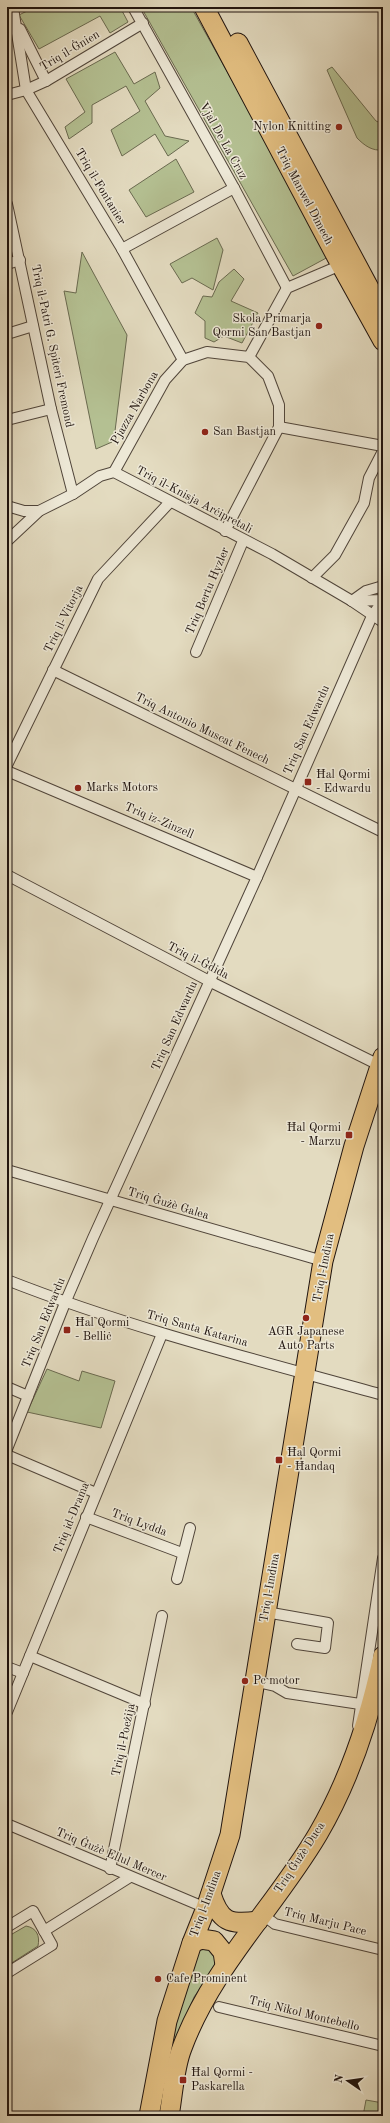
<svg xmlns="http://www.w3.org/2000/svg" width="390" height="2123" viewBox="0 0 390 2123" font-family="'Old Standard TT',serif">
<rect width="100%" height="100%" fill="#e3dbc0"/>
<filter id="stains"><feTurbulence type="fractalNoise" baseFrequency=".005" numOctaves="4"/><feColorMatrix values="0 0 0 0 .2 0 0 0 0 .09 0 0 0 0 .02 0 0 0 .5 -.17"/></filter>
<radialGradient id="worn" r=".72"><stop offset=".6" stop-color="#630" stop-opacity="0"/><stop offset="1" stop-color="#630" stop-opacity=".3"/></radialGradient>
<!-- green -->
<g fill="#b4c092" stroke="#6a6a50">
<polygon points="35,7 120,7 128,22 110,33 100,16 39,49 19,15"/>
<polygon points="141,7 191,7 330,256 293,276"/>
<polygon points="115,52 134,84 155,72 160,88 145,101 165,136 189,141 168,156 155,134 122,156 111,130 140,111 126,86 92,105 92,123 69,139 65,127 85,112 66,79"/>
<path d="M 332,67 L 376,121 L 383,124 L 383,150 C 372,151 365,146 357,138 L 327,70 Z"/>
<polygon points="176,159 194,192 146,217 129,190"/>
<polygon points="217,238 223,250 213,290 192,278 182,283 170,264"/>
<polygon points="82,252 127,335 114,439 112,442 96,449 64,291 76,293"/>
<polygon points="234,269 244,279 231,301 258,313 242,343 224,336 214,342 205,338 205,321 195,313 203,296 212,297 219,282"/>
<polygon points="47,1369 79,1381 82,1371 115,1381 101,1428 27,1412"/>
<path d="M 26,1926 C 37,1928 40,1936 38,1946 L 7,1966 L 7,1937 Z"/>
<polygon points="208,1948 216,1952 215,1967 194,1997 170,2058 160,2116 155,2116 173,2022 199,1951"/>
<polygon points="366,2100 383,2103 383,2116 363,2116"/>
</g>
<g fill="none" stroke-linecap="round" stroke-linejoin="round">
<defs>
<g id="street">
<polyline points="133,7 234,188 287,288"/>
<polyline points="13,8 26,90 122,249 183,360"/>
<polyline points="20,29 46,81"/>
<polyline points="7,95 26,90 46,81 143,23"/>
<polyline points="7,204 51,409 73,494"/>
<polyline points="122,249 234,188"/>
<polyline points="7,264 20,260"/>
<polyline points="7,334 33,326"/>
<polyline points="249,357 287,288 341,265"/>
<polyline points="7,420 51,409"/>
<polyline points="279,427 383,446"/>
<polyline points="114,472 165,380 183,360 207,352 249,357 268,376 279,405 279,427 225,531"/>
<polyline points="7,506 24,511 39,511"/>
<polyline points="7,541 39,511 73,494 100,476 114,472 272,554 352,601 383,622"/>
<polyline points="312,578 335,555 364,503 369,478 383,451"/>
<polyline points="352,601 366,591 383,586"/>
<polyline points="352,601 383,600"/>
<polyline points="196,652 243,541"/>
<polyline points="53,670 383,832"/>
<polyline points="7,765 98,579 170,502"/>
<polyline points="7,771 257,877"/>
<polyline points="7,875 215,984 379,1065"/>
<polyline points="7,1170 323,1261"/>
<path d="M 7,1280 C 129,1328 257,1360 383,1395"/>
<polyline points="7,1387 28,1396"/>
<polyline points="7,1449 65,1303 93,1238 257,877 372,616 379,606 383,604"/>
<polyline points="7,1455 96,1493"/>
<polyline points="86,1517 182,1553"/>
<polyline points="177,1579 190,1528"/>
<polyline points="266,1612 328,1623 325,1648 297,1644"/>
<polyline points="30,1656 145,1704"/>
<polyline points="7,1667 23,1673"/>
<polyline points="254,1681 275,1686 287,1693 360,1704"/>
<polyline points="7,1712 162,1334"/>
<polyline points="358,1726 383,1558"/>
<polyline points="7,1824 206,1908"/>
<polyline points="110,1869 162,1616"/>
<polyline points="263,1915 275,1924 383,1950"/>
<polyline points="7,1927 33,1911 52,1945 7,1973"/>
<polyline points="44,1931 130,1877"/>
<polyline points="219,2007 383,2046"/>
</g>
<g id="highway">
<polyline points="204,7 341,265 383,341"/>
<polyline points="238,43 383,314"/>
<path d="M 211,1894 C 220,1922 229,1925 258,1921"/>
<polyline points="192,1943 201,1939 214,1941 223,1952 225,1965"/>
<polyline points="149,2116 167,2021 192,1943 206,1908 230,1835 323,1261 354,1146 383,1057"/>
<path d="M 169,2116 C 173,2094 174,2068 182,2048 C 212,1967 275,1907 318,1834 C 350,1779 370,1718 383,1656"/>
</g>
</defs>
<!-- street casing -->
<use href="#street" stroke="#50453a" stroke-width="12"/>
<!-- highway casing -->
<use href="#highway" stroke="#1f130e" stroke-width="21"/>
<!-- street -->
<use href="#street" stroke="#ede8d6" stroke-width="10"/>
<!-- highway -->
<use href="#highway" stroke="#e2be80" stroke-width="19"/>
</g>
<!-- markers -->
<g fill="#8f2418" stroke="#ede8d6" stroke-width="1.5">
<circle cx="339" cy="127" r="4"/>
<circle cx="319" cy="326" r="4"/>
<circle cx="205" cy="432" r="4"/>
<rect x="304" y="778" width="8" height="8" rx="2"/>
<circle cx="78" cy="788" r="4"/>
<rect x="345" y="1131" width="8" height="8" rx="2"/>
<circle cx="306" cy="1318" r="4"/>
<rect x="63" y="1326" width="8" height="8" rx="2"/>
<rect x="275" y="1456" width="8" height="8" rx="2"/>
<circle cx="245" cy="1681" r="4"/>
<circle cx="158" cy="1979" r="4"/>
<rect x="179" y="2076" width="8" height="8" rx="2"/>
</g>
<g text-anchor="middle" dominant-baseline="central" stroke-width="3" stroke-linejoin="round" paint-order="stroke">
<!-- street labels -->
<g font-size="12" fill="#1f130e" stroke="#ede8d6">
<text transform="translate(70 51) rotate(-31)">Triq il-Ġnien</text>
<text transform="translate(223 141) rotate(61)">Vjal De La Cruz</text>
<text transform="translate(100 187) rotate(59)">Triq il-Fontanier</text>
<text transform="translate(304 196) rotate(62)">Triq Manwel Dimech</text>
<text transform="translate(52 346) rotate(78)">Triq il-Patri G. Spiteri Fremond</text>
<text transform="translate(135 408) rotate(-60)">Pjazza Narbona</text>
<text transform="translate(194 500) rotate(28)">Triq il-Knisja Arċipretali</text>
<text transform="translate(208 591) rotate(-67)">Triq Bertu Hyzler</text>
<text transform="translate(64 619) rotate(-64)">Triq il-Vitorja</text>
<text transform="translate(202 729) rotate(26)">Triq Antonio Muscat Fenech</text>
<text transform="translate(307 730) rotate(-66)">Triq San Edwardu</text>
<text transform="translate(159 821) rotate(23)">Triq iz-Zinzell</text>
<text transform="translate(198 961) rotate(27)">Triq il-Ġdida</text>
<text transform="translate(175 1026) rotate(-66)">Triq San Edwardu</text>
<text transform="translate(168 1204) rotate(17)">Triq Ġużè Galea</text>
<text transform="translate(324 1268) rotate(-79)">Triq l-Imdina</text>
<text transform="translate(44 1323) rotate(-68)">Triq San Edwardu</text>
<text transform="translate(197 1329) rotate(16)">Triq Santa Katarina</text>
<text transform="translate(72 1518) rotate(-68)">Triq id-Drama</text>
<text transform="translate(139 1523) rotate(20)">Triq Lydda</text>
<text transform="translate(270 1588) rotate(-80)">Triq l-Imdina</text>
<text transform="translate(124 1740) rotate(-78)">Triq il-Poeżija</text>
<text transform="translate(111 1855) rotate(23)">Triq Ġużè Ellul Mercer</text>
<text transform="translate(300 1858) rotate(-57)">Triq Ġużè Duca</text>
<text transform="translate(206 1904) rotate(-70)">Triq l-Imdina</text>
<text transform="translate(325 1922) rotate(14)">Triq Marju Pace</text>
<text transform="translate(304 2014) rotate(14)">Triq Nikol Montebello</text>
</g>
<!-- poi labels -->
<g font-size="12" fill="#1f130e" stroke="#ede8d6" text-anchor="start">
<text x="331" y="127" text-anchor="end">Nylon Knitting</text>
<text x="311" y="319" text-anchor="end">Skola Primarja<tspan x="311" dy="14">Qormi San Bastjan</tspan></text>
<text x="213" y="432">San Bastjan</text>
<text x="316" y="775">Ħal Qormi<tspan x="316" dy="14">- Edwardu</tspan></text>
<text x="86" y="788">Marks Motors</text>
<text x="341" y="1128" text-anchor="end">Ħal Qormi<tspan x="341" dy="14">- Marzu</tspan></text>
<text x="75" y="1323">Ħal Qormi<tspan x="75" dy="14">- Belliċ</tspan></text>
<text x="306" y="1332" text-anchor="middle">AGR Japanese<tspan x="306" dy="14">Auto Parts</tspan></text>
<text x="287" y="1453">Ħal Qormi<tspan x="287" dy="14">- Ħandaq</tspan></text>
<text x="253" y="1681">Pc motor</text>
<text x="166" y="1979">Cafe Prominent</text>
<text x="191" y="2073">Ħal Qormi -<tspan x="191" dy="14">Paskarella</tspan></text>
</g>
</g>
<!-- margin -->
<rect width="390" height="2123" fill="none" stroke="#e3dbc0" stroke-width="24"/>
<rect x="8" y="8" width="374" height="2107" fill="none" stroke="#1f130e" stroke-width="2"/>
<rect x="12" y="12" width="366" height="2099" fill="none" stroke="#1f130e"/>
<!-- north arrow -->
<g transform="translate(348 2081) rotate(283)" stroke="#ede8d6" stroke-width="3" paint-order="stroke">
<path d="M0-3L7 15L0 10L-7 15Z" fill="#1f130e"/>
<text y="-6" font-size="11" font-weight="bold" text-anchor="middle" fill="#1f130e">N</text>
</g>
<rect width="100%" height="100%" filter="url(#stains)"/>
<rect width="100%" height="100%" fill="url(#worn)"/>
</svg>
